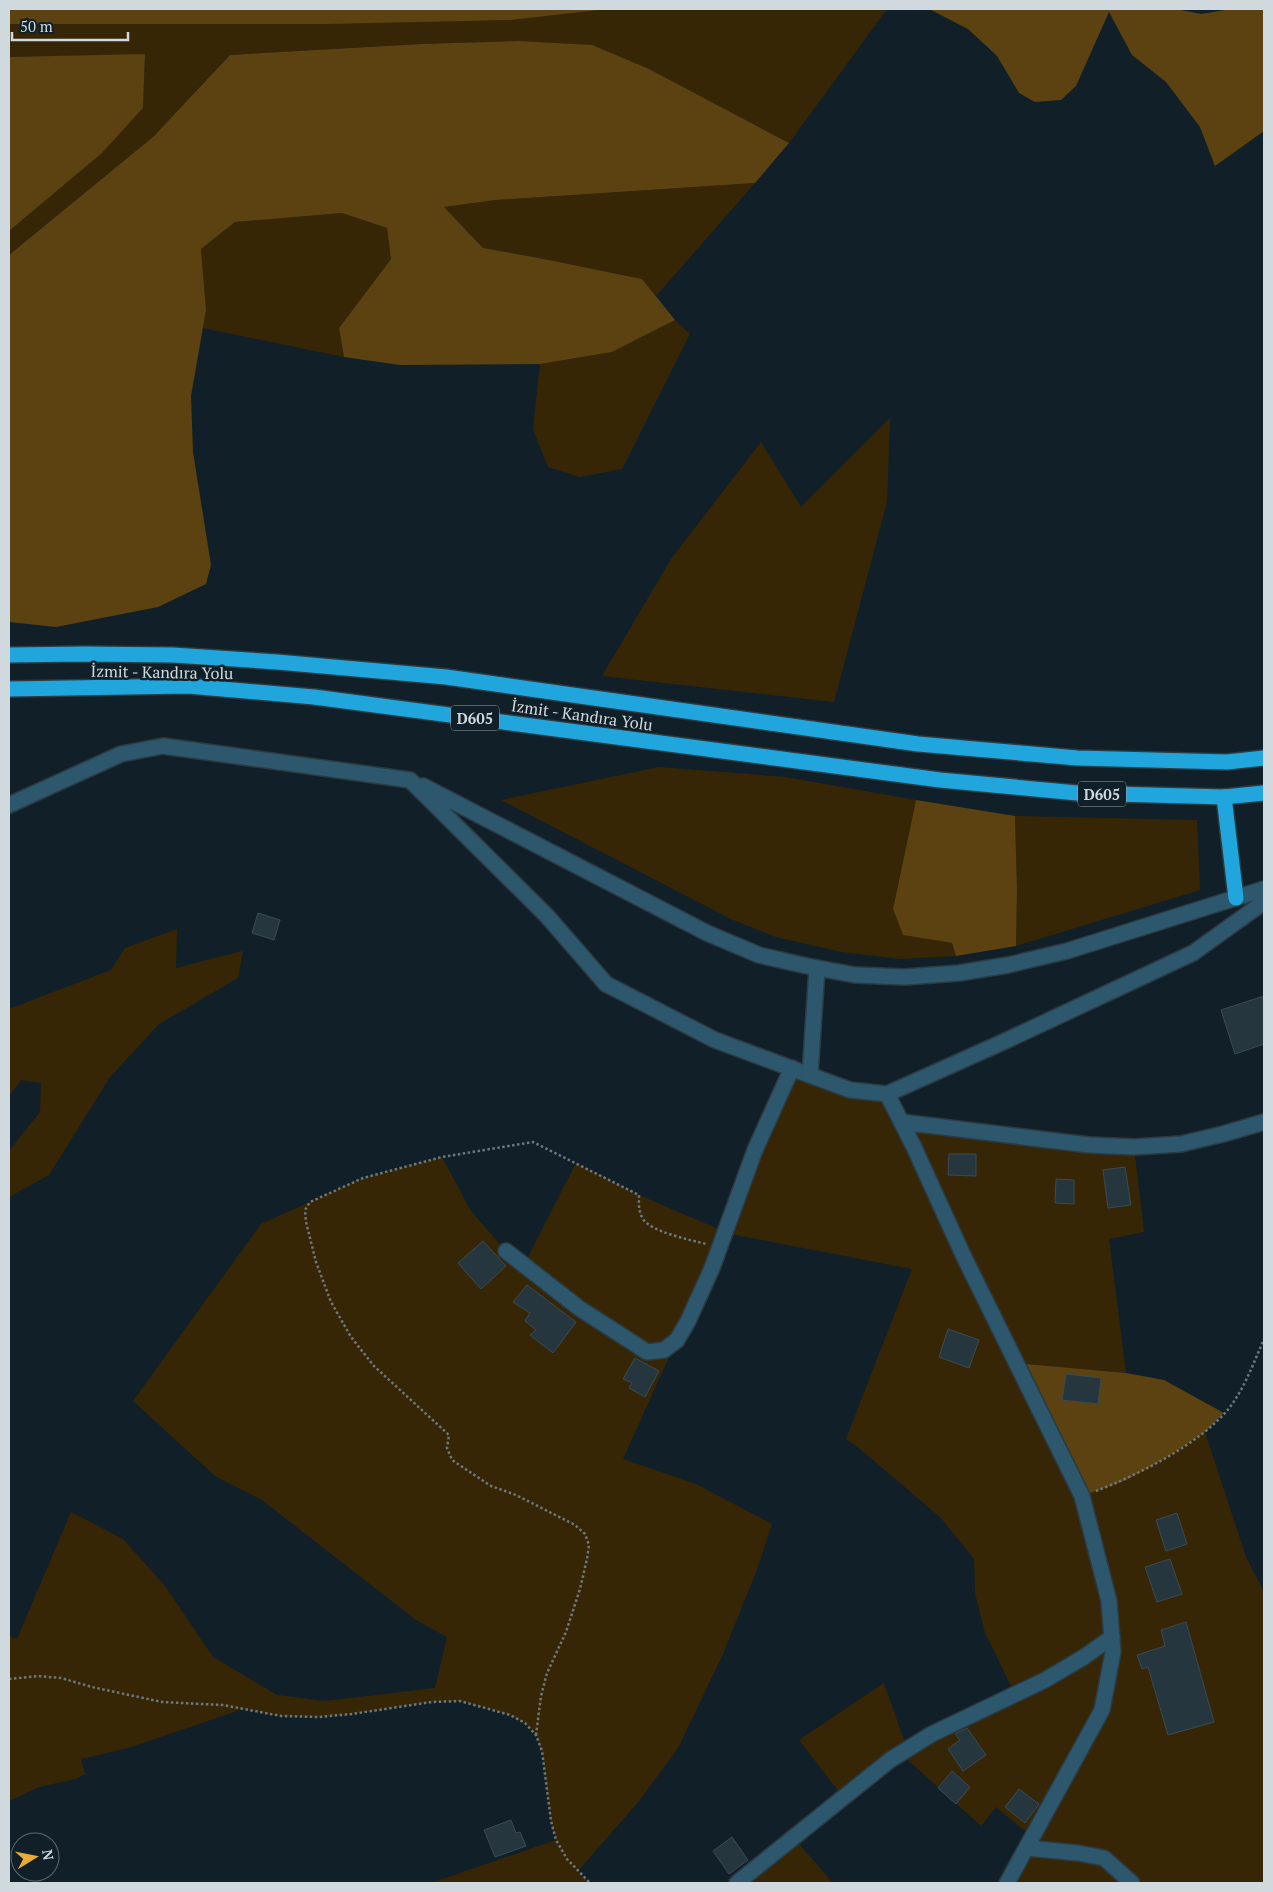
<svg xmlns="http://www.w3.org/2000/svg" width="1273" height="1892" viewBox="0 0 1273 1892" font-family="'PT Serif',serif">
<rect width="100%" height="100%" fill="#112028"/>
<!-- green -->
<g fill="#372605">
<polygon points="608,9 887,9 789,143 649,69 519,41 421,44 230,55 153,137 9,255 9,231 102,153 143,108 145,55 9,57 9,24 511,20"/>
<polygon points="755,183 656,296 642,279 539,258 483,248 444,207 496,200"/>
<polygon points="342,213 387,228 391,259 339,328 344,357 203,328 206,310 201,249 235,222"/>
<polygon points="675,320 690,334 622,469 580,477 548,467 533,429 540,364 612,352"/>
<polygon points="890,418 887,502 834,702 602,676 671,559 761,442 801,507"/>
<polygon points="659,767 785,777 916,800 893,909 903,935 952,943 956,956 900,959 842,952 776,937 731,919 501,800"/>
<polygon points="1015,816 1197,820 1200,890 1016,946 1017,890"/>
<polygon points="177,929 176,968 243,951 238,978 159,1024 110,1077 49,1175 9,1197 9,1151 40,1112 41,1083 21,1080 9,1096 9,1009 111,970 125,948"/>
<polygon points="792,1068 887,1094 901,1122 1134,1147 1144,1232 1109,1239 1126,1373 1017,1363 1164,1458 1205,1432 1246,1557 1264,1592 1264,1883 1007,1883 1032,1837 996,1807 981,1826 900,1753 843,1797 799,1740 884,1683 907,1749 1015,1694 985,1633 975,1593 974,1559 941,1518 860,1449 846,1439 912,1269 725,1233 623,1459 696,1484 772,1524 758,1567 723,1654 678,1748 639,1801 578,1871 590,1883 431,1883 556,1840 551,1821 542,1751 536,1735 525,1723 510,1715 460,1701 432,1702 352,1714 319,1717 281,1716 243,1709 128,1748 81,1759 85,1774 76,1779 39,1787 9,1801 9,1636 17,1639 71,1512 123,1539 165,1586 213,1657 277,1695 325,1701 435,1688 447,1637 416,1620 262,1500 215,1476 133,1401 261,1224 363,1178 442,1157 471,1211 506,1251 524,1265 576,1163 639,1195 725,1232"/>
<polygon points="793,1837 833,1883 737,1883"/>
</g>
<!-- forest -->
<g fill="#5b4210">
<polygon points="9,9 608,9 511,20 326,24 9,24"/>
<polygon points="929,9 1181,9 1181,10 1201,14 1231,9 1264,9 1264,131 1215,166 1200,127 1166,82 1132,55 1109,12 1076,86 1061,100 1035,102 1019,93 997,56 968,29"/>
<polygon points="519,41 592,45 649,69 789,143 755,183 496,200 444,207 483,248 539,258 642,279 675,320 612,352 540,364 400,365 344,357 339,328 391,259 387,228 342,213 235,222 201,249 206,310 191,396 193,452 211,565 206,584 158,607 56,627 9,622 9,255 153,137 230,55 421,44"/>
<polygon points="145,54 143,108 102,153 9,231 9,57"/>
<polygon points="916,800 1015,816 1017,890 1016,946 956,956 952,943 903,935 893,909"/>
<polygon points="1016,1363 1126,1373 1164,1380 1224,1413 1205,1432 1164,1459 1126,1480 1082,1496"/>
</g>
<!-- building -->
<g fill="#26363e" stroke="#3a4b54">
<polygon points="258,913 280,920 274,940 252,933"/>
<polygon points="1264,996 1264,1044 1235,1054 1221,1010"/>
<polygon points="949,1154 976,1154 976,1176 948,1175"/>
<polygon points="1125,1167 1131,1205 1108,1208 1103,1170"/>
<polygon points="1056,1179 1074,1180 1074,1204 1055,1203"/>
<polygon points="483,1241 506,1266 481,1289 458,1263"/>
<polygon points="527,1285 576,1322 553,1353 530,1335 536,1330 525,1321 530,1313 513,1302"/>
<polygon points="948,1329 979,1340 969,1368 939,1357"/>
<polygon points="635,1358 659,1371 645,1397 629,1388 632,1383 623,1379"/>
<polygon points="1066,1374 1101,1378 1098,1404 1062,1400"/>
<polygon points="1177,1513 1187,1544 1166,1551 1156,1520"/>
<polygon points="1170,1559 1182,1594 1157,1602 1145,1567"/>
<polygon points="1186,1622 1214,1722 1168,1735 1148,1667 1142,1669 1137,1655 1165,1646 1161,1630"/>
<polygon points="967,1728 986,1755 963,1771 948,1749 960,1740 955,1734"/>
<polygon points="952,1771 970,1787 956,1804 938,1788"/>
<polygon points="1019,1789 1039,1804 1025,1823 1005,1807"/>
<polygon points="511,1820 516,1833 520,1832 526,1846 495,1857 484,1830"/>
<polygon points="732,1837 748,1860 729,1874 713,1851"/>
</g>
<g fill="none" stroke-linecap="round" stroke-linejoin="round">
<defs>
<g id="minor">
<polyline points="423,786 707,933 759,955 807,966 855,975 905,977 959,973 1008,965 1067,951 1264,889"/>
<polyline points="9,805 121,754 163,746 410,780 547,916 606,984 715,1040 850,1090 887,1094 1003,1042 1193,953 1264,902"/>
<polyline points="810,1075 817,968"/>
<polyline points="887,1094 913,1145 964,1257 1082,1496 1109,1601 1113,1652 1102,1710 1007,1883"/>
<polyline points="901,1122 1089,1145 1134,1147 1181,1144 1223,1134 1264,1122"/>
<polyline points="506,1251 579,1308 647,1352 664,1350 677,1340 688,1321 712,1268 755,1150 792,1068"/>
<polyline points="1027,1848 1078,1853 1104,1858 1132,1883"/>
<polyline points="737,1883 890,1760 932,1734 1045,1680 1084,1657 1112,1637"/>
</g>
<g id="highway">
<polyline points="9,655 84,654 173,655 277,662 446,677 918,744 1077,758 1227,762 1264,758"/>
<polyline points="9,689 188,686 314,697 940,780 1077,793 1224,797 1264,793"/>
<polyline points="1224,797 1236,898"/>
</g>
</defs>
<!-- minor casing -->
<use href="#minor" stroke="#2c3a41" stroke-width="18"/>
<!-- highway casing -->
<use href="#highway" stroke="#2c3a41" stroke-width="18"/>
<!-- path -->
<g stroke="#6b787e" stroke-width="2.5" stroke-dasharray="2.5 2.5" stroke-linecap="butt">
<path d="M 1096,1491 C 1138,1475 1202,1443 1230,1407 C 1245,1387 1254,1362 1264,1339"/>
<polyline points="9,1679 38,1676 61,1678 92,1687 162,1702 223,1705 281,1716 319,1717 352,1714 432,1702 460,1701 510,1715 525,1723 536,1735 542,1751 551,1821 556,1840 567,1859 590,1883"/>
<path d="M 536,1735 L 541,1696 L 547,1673 L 566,1632 L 580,1589 L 587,1559 L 589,1545 L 585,1534 L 575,1525 L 516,1495 L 491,1486 L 452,1460 L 447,1448 L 449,1435 L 374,1366 L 351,1337 L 331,1302 L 316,1262 L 306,1222 L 305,1210 L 310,1202 L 363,1178 L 442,1157 L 533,1142 L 639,1195 C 639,1203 638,1211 643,1219 C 651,1232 691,1240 706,1244"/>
</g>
<!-- minor -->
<use href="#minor" stroke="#2c576d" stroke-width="15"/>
<!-- highway -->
<use href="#highway" stroke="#20a6dc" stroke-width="15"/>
</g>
<g text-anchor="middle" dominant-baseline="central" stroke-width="5" stroke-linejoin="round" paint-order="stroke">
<!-- shield labels -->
<g fill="#112028" stroke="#96a2a7" stroke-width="1">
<rect x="451" y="705.5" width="48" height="25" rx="4"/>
<rect x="1078" y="781.5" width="48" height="25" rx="4"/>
</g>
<g font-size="15" font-weight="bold" fill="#cfd9de">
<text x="475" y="718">D605</text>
<text x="1102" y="794">D605</text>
</g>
<!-- street labels -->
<g font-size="16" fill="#cfd9de" stroke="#112028">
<text transform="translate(162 672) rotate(1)">İzmit - Kandıra Yolu</text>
<text transform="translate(582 715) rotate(8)">İzmit - Kandıra Yolu</text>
</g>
</g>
<!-- border -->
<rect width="1273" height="1892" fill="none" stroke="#cfd9de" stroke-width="20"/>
<!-- north arrow -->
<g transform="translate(35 1857) rotate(80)"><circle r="24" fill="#112028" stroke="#5d6a71"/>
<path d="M0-4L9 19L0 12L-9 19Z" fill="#e6ac36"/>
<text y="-8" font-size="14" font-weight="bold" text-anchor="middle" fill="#cfd9de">N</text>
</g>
<!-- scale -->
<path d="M12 32v8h116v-8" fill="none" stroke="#cfd9de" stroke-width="2.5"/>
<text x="20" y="32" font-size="15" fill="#cfd9de" stroke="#112028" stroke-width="4" paint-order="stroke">50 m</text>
</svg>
